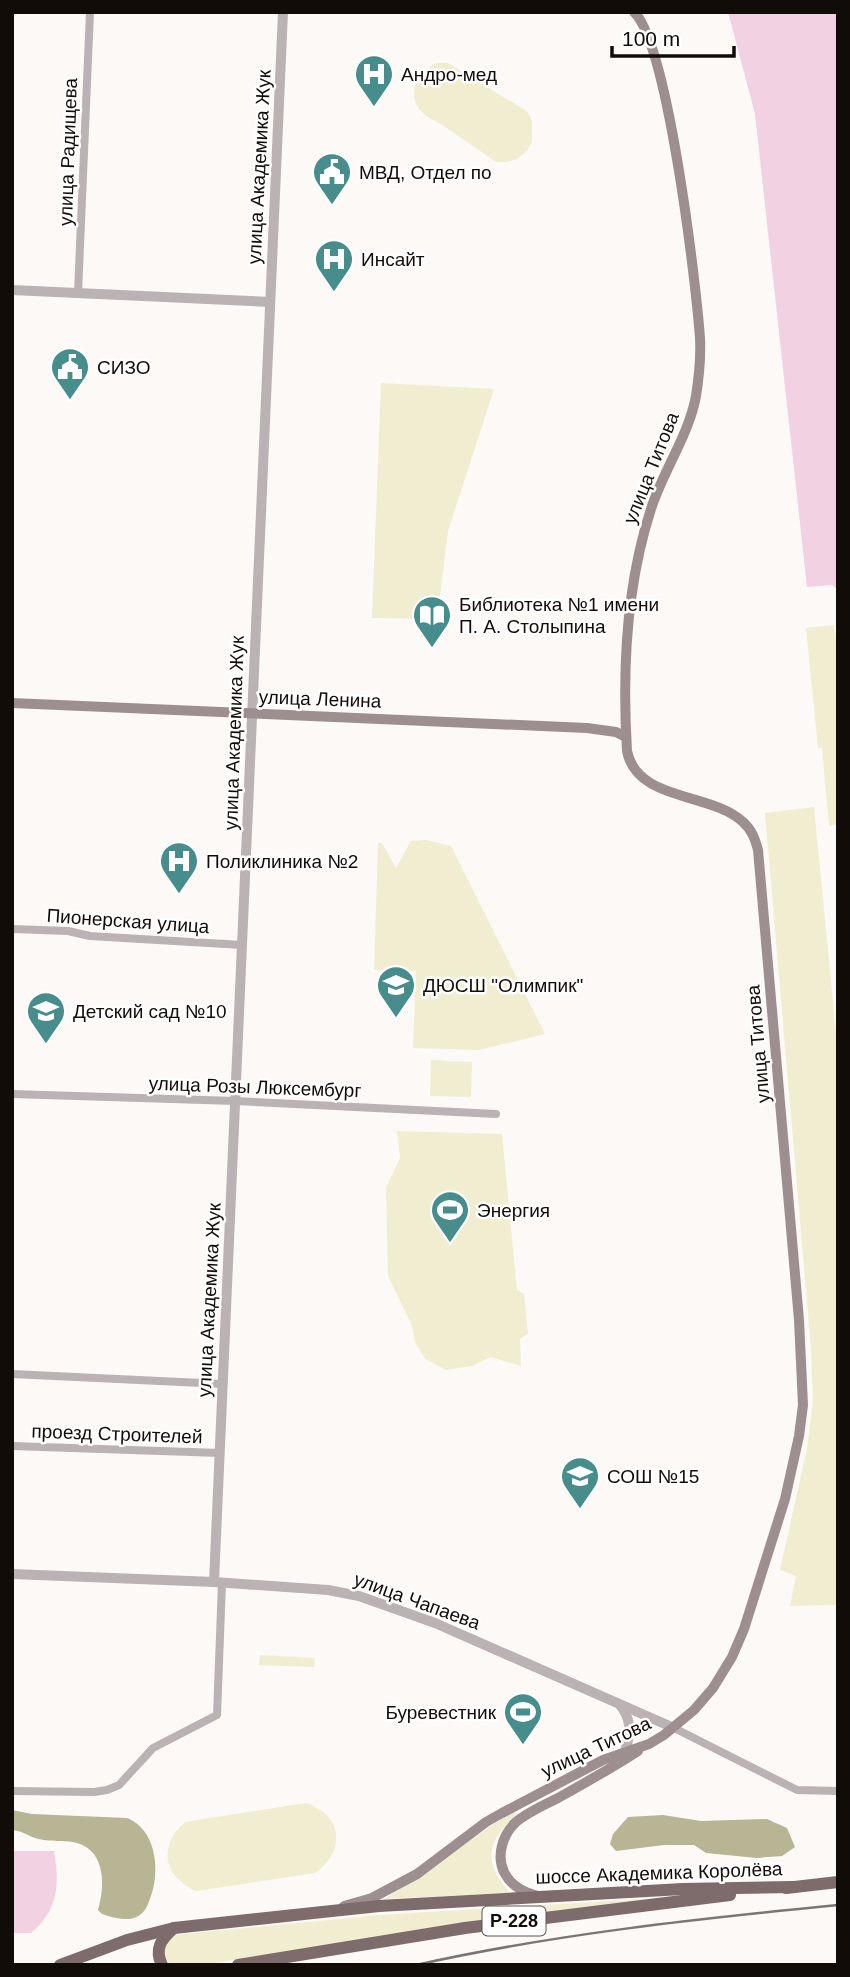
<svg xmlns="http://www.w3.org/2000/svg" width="850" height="1977" viewBox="0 0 850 1977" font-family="Arial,sans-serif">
<rect width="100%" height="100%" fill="#fdf9f7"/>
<!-- green -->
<g fill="#f0edd0">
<path d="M 437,63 L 448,63 L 528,112 L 532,121 L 532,142 L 527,151 L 517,159 L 506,162 L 496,162 C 478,149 459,137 441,124 C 435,121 426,117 422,112 C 405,94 418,71 437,63 Z"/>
<polygon points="381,383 494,389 448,531 437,619 372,618"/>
<polygon points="834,625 838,658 838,824 829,826 822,748 818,748 806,628"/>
<polygon points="814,807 838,1053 838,1605 790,1606 796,1576 780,1570 807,1448 813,1402 811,1349 765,813"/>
<polygon points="426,840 451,846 545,1034 479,1050 413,1048 416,971 374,970 378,843 382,843 396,868 411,841"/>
<polygon points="431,1060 472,1062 471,1097 430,1096"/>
<polygon points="397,1131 502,1134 517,1290 524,1294 528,1334 520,1339 521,1366 491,1357 472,1366 446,1370 425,1359 415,1342 412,1326 388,1276 386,1188 400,1158"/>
<polygon points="260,1655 315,1658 314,1667 259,1665"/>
<path d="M 306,1803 C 343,1815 346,1851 315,1873 L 196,1891 C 163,1876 158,1846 185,1822 Z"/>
<path d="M 515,1811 L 516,1815 C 486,1842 483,1862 510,1893 L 384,1899 C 430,1873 469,1837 515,1811 Z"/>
<polygon points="677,1897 466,1923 201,1965 171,1965 165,1958 164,1948 173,1935 379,1915"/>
</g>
<!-- forest -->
<g fill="#b8b595">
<path d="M 12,1810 L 32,1814 L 127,1818 C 155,1829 160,1867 152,1893 C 148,1904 146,1914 134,1918 C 125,1921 110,1917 102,1914 L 98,1910 C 105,1887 106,1851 77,1843 C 67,1840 55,1842 44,1840 C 32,1839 24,1831 12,1830 Z"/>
<polygon points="663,1815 701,1821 767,1819 787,1828 795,1847 782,1856 757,1858 706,1853 694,1845 664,1845 616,1851 610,1844 613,1834 628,1817"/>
</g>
<!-- water -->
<g fill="#f2d1e3">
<polygon points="728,12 838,12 838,590 832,585 807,587 755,114"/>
<path d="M 12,1851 L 54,1851 C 60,1884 58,1911 31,1933 L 12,1933 Z"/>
</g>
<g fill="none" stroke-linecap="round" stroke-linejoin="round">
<!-- minor -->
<g stroke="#bbb2b3" stroke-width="8">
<polyline points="78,293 90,12"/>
<polyline points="12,929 68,931 90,936 242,945"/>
<polyline points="12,1094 235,1101 496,1114"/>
<polyline points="12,1374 223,1384"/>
<polyline points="12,1446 220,1453"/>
<polyline points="674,1728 797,1790 838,1791"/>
<polyline points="12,1791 94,1792 107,1790 119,1785 153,1748 217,1715 222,1583"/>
</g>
<!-- tertiary -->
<g stroke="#bbb2b3" stroke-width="10">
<polyline points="12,290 270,302"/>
<polyline points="12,1574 214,1582 328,1590 359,1596 435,1623 674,1728"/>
<polyline points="214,1582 283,12"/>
<path d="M 620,1705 C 632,1720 631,1733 625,1751"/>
</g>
<!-- secondary -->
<g stroke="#9d8f90" stroke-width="10">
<polyline points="12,703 587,728 616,732 626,737"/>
<path d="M 538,1896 C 523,1892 511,1886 504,1872 C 496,1855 503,1834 516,1822 C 528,1812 544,1805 558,1798 C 585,1783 612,1768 638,1751"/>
<path d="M 344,1906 L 372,1898 L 417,1874 L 486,1822 L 502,1813 L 603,1760 L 649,1744 L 664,1735 L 694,1710 L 713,1688 L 732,1657 L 744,1629 L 785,1499 L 799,1436 L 803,1405 L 799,1320 L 758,850 C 755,839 752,830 743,822 C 712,792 637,802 627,751 C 622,670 626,586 651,509 C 663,471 689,435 696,396 C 699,377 701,357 700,338 C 696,283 668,44 634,12"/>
</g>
<!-- trunk -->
<g stroke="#7e6c6c" stroke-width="12">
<polyline points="786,1888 838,1882"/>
<polyline points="60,1965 127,1940 174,1928 313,1913 379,1906 683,1889 793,1887"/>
<path d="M 162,1965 C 154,1949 161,1939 174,1928"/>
<polyline points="238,1965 465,1928 730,1895"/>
</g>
<!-- rail -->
<path stroke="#7b7673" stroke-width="2.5" d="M 416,1965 C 555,1934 696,1919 838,1905"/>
</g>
<!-- icons -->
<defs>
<symbol id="hospital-pin" viewBox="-11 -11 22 30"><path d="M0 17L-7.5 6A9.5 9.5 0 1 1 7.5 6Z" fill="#468d8c" stroke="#fff"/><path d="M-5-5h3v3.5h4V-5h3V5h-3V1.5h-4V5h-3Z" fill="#fff"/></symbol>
<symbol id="civic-pin" viewBox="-11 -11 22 30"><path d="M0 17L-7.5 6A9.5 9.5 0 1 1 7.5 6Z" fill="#468d8c" stroke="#fff"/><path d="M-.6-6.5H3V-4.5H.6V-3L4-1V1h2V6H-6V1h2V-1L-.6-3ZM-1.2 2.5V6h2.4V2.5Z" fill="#fff"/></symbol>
<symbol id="library-pin" viewBox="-11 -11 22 30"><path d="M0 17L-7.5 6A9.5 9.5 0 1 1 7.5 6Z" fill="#468d8c" stroke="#fff"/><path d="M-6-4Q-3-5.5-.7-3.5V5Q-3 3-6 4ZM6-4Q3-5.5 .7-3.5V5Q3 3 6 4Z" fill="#fff"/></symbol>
<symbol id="school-pin" viewBox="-11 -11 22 30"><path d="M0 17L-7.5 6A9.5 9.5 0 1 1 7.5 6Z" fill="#468d8c" stroke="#fff"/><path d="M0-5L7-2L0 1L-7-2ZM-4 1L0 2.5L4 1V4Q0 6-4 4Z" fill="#fff"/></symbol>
<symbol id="stadium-pin" viewBox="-11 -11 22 30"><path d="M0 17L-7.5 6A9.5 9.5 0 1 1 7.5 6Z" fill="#468d8c" stroke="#fff"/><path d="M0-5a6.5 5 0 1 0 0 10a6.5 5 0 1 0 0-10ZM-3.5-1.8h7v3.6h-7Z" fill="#fff"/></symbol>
</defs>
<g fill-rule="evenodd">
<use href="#hospital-pin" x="352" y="52" width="44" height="60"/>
<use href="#civic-pin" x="310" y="150" width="44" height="60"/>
<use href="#hospital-pin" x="312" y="237" width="44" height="60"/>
<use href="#civic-pin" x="48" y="345" width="44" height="60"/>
<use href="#library-pin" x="410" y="593" width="44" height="60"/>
<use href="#hospital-pin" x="157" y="839" width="44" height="60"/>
<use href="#school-pin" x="374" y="963" width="44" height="60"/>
<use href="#school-pin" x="24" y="989" width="44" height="60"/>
<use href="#stadium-pin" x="428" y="1188" width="44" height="60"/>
<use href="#school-pin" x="558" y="1454" width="44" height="60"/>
<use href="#stadium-pin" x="501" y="1690" width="44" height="60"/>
</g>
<g text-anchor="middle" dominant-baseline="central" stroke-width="5" stroke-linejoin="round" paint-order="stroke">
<!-- shield labels -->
<rect fill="#fff" stroke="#595553" stroke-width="2" x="482.5" y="1906.5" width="63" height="29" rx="5"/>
<g font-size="18" font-weight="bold" fill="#120c09">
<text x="514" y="1921">Р-228</text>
</g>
<!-- poi labels -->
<g font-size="19" fill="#120c09" stroke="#fff" text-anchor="start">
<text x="401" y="74">Андро-мед</text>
<text x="359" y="172">МВД, Отдел по</text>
<text x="361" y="259">Инсайт</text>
<text x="97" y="367">СИЗО</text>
<text x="459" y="604">Библиотека №1 имени<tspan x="459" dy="22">П. А. Столыпина</tspan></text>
<text x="206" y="861">Поликлиника №2</text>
<text x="423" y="985">ДЮСШ "Олимпик"</text>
<text x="73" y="1011">Детский сад №10</text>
<text x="477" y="1210">Энергия</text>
<text x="607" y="1476">СОШ №15</text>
<text x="496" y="1712" text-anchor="end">Буревестник</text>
</g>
<!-- street labels -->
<g font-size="19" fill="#120c09" stroke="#fff">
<text transform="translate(68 152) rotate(-88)">улица Радищева</text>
<text transform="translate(259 167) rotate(-87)">улица Академика Жук</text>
<text transform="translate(651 468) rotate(-68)">улица Титова</text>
<text transform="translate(320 699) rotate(2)">улица Ленина</text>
<text transform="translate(234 733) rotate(-88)">улица Академика Жук</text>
<text transform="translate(128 921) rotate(4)">Пионерская улица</text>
<text transform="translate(758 1044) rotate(-95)">улица Титова</text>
<text transform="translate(255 1087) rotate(2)">улица Розы Люксембург</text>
<text transform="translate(209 1300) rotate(-87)">улица Академика Жук</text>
<text transform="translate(117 1434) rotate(2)">проезд Строителей</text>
<text transform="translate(417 1601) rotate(20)">улица Чапаева</text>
<text transform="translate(596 1747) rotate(-25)">улица Титова</text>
<text transform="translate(659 1873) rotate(-2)">шоссе Академика Королёва</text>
</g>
</g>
<!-- border -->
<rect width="850" height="1977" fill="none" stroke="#120c09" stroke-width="28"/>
<!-- scale -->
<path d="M612 46v10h122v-10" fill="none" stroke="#120c09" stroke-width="3.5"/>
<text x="622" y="46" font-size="21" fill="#120c09" stroke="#ffffff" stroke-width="5" paint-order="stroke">100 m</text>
</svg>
